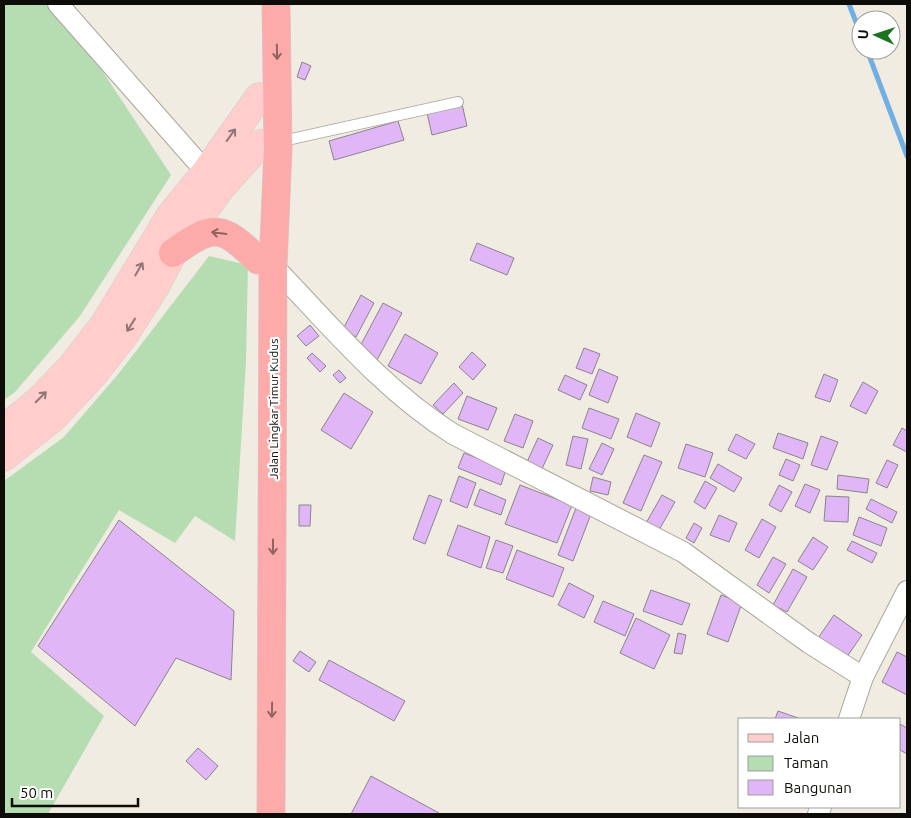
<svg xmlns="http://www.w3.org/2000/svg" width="911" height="818" viewBox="0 0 911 818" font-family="Ubuntu,sans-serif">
<rect width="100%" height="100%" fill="#f0ece1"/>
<!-- green -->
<g fill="#b6dcb1">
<polygon points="4,4 48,4 99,66 171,175 80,316 15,392 4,400"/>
<polygon points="209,256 248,265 246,361 235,541 195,516 175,543 119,510 31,652 104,716 48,814 4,814 4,481 64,437 120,372"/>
</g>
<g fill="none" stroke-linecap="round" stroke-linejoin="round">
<!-- stream -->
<g stroke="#71afe2" stroke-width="5">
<polyline points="849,4 861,35"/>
<polyline points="867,50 907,156"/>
</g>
</g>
<!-- building -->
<g fill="#e0b6f6" stroke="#8a848d">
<polygon points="302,62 311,66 305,80 297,77"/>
<polygon points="462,104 467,126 432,135 427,113"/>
<polygon points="398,121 404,140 334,160 329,141"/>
<polygon points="477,243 514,258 507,275 470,260"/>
<polygon points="361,295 374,303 356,337 343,329"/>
<polygon points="383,303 402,313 376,362 357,352"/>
<polygon points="310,325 319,336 306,346 297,336"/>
<polygon points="405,334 438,353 421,384 388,366"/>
<polygon points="584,348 600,354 592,374 576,368"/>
<polygon points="472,352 486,365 473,380 459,367"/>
<polygon points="312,353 326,366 320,372 307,358"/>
<polygon points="599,369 618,377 608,403 589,395"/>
<polygon points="339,370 346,378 340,383 333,375"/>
<polygon points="824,374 838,380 830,402 815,397"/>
<polygon points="565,375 587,385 580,400 558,390"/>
<polygon points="863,382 878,391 866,414 850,406"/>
<polygon points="454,383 463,393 443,414 433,405"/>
<polygon points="344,393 373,412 351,449 321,430"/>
<polygon points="467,396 497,408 488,430 458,419"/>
<polygon points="589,408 619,419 611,439 582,428"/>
<polygon points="636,413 660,423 651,447 627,437"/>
<polygon points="515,414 533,421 523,448 504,441"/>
<polygon points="902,428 907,431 907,452 893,445"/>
<polygon points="778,433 808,443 803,459 773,448"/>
<polygon points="736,434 755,444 746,459 728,450"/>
<polygon points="573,436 588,439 581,469 566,465"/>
<polygon points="821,436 838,442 827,470 811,465"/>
<polygon points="538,438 553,445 541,471 526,464"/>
<polygon points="602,443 614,449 602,475 589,469"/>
<polygon points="686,444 713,453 705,477 678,468"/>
<polygon points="464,453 506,469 501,485 458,468"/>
<polygon points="644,455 662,462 641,511 623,503"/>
<polygon points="786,459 800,465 793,481 779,475"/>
<polygon points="887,460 898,465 887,488 876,483"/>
<polygon points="718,464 742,478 734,492 710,478"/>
<polygon points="838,475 869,479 867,493 837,489"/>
<polygon points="459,476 476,483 467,508 450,501"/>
<polygon points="593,477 611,482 608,495 590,491"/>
<polygon points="705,481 717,488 705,509 694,502"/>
<polygon points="805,484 820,490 810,513 795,506"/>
<polygon points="520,485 572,505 557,543 505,524"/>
<polygon points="779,485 792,492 781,512 769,505"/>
<polygon points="480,489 506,500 501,515 474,505"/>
<polygon points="429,495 442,500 425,544 413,539"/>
<polygon points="662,495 675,502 659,530 646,523"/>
<polygon points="826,496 849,497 848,522 824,521"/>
<polygon points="871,499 897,512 892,523 866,509"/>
<polygon points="299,505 311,505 310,526 299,526"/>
<polygon points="576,508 591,514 573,561 558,555"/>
<polygon points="719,515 737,523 729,542 710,535"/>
<polygon points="859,517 887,528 881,546 853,535"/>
<polygon points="762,519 776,527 759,558 745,550"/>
<polygon points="119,520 234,611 231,680 176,658 135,726 38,646"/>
<polygon points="694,523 702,528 694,543 686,538"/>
<polygon points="458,525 490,537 481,568 447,555"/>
<polygon points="813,537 828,547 813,570 798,561"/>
<polygon points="496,540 513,546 503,573 486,568"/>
<polygon points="852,541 877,553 872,563 847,550"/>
<polygon points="517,550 564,568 553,597 506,579"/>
<polygon points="773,557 786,564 769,593 757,585"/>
<polygon points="793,569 807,577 787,612 773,605"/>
<polygon points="569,583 594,596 584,618 558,605"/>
<polygon points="651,590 690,604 682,625 643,611"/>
<polygon points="721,595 742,603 728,642 707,634"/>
<polygon points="603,601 634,614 625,636 594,622"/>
<polygon points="834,615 862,635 846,658 818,638"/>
<polygon points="636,618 670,635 654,669 620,653"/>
<polygon points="678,633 686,635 682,654 674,653"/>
<polygon points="300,651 316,662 309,672 293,661"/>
<polygon points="897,652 907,657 907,695 882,682"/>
<polygon points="329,660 405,701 394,721 319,680"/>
<polygon points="778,711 801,719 775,719"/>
<polygon points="900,724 907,728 907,754 900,750"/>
<polygon points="198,748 218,766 206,780 186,761"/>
<polygon points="371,776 439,813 438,814 351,814"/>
</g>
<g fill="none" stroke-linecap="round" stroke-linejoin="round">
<defs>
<polyline id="lane" points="278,142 458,102"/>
<g id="street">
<polyline points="58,4 214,181"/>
<path d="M 266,263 L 273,266 C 330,325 383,390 453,434 L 683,552 L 809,643 L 863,677"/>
<polyline points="849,719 863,677 907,591"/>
<polyline points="818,814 821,807"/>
</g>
<g id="primary">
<polyline points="4,429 37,402 72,366 105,323 170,216 205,173 259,97 277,96"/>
<polyline points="4,457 53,418 92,376 123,337 155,287 173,253 221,188 260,144 278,142"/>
</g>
<g id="highway">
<path d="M 173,253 C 214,223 222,225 258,260"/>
<polyline points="271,814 273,266 278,149 276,4"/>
</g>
</defs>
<!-- lane casing -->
<use href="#lane" stroke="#aaa69c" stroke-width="12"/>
<!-- street casing -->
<use href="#street" stroke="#aaa69c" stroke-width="22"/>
<!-- primary casing -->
<use href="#primary" stroke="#cfcece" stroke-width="29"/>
<!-- highway casing -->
<use href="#highway" stroke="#cfcece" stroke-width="29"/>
<!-- lane -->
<use href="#lane" stroke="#fff" stroke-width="10"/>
<!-- street -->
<use href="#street" stroke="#fff" stroke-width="20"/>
<!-- primary -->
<use href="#primary" stroke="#fecdcc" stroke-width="28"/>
<!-- highway -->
<use href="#highway" stroke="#fdabaa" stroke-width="28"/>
</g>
<!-- one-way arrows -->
<defs><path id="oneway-shaft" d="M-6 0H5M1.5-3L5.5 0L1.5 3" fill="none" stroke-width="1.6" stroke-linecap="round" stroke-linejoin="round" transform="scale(1.25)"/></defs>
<g stroke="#916361">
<use href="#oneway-shaft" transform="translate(277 52) rotate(89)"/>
<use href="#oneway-shaft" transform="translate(219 233) rotate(-173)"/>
<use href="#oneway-shaft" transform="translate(273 547) rotate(90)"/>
<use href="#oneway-shaft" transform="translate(272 710) rotate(91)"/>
</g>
<g stroke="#927674">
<use href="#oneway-shaft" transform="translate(231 135) rotate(-54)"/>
<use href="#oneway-shaft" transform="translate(139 269) rotate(-60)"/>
<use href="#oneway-shaft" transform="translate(131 325) rotate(122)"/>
<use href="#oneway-shaft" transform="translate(41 397) rotate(-45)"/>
</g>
<g text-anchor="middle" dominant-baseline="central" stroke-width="4.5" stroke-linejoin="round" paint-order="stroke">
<!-- street labels -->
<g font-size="12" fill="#0d0c08" stroke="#fff">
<text transform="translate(273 409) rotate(-90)">Jalan Lingkar Timur Kudus</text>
</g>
</g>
<!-- border -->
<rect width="911" height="818" fill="none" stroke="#0d0c08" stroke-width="10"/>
<!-- legend -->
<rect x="738" y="718" width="162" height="90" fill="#ffffff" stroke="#9e9e9c"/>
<rect x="748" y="734" width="25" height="8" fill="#fecdcc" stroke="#9e9e9c"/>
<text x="784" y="743" font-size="15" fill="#0d0c08">Jalan</text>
<rect x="748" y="756" width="25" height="15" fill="#b6dcb1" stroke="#9e9e9c"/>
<text x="784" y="768" font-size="15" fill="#0d0c08">Taman</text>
<rect x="748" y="780" width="25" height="15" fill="#e0b6f6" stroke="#9e9e9c"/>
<text x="784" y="793" font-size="15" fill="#0d0c08">Bangunan</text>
<!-- north arrow -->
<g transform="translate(876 35) rotate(273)"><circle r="24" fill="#ffffff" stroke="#9e9e9c"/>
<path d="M0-4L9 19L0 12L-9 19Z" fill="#1c731f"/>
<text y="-8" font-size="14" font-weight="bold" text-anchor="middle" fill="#0d0c08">U</text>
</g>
<!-- scale -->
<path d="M12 798v8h126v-8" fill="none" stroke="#0d0c08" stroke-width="2.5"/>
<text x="20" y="798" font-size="15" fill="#0d0c08" stroke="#ffffff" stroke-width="4" paint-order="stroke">50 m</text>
</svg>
